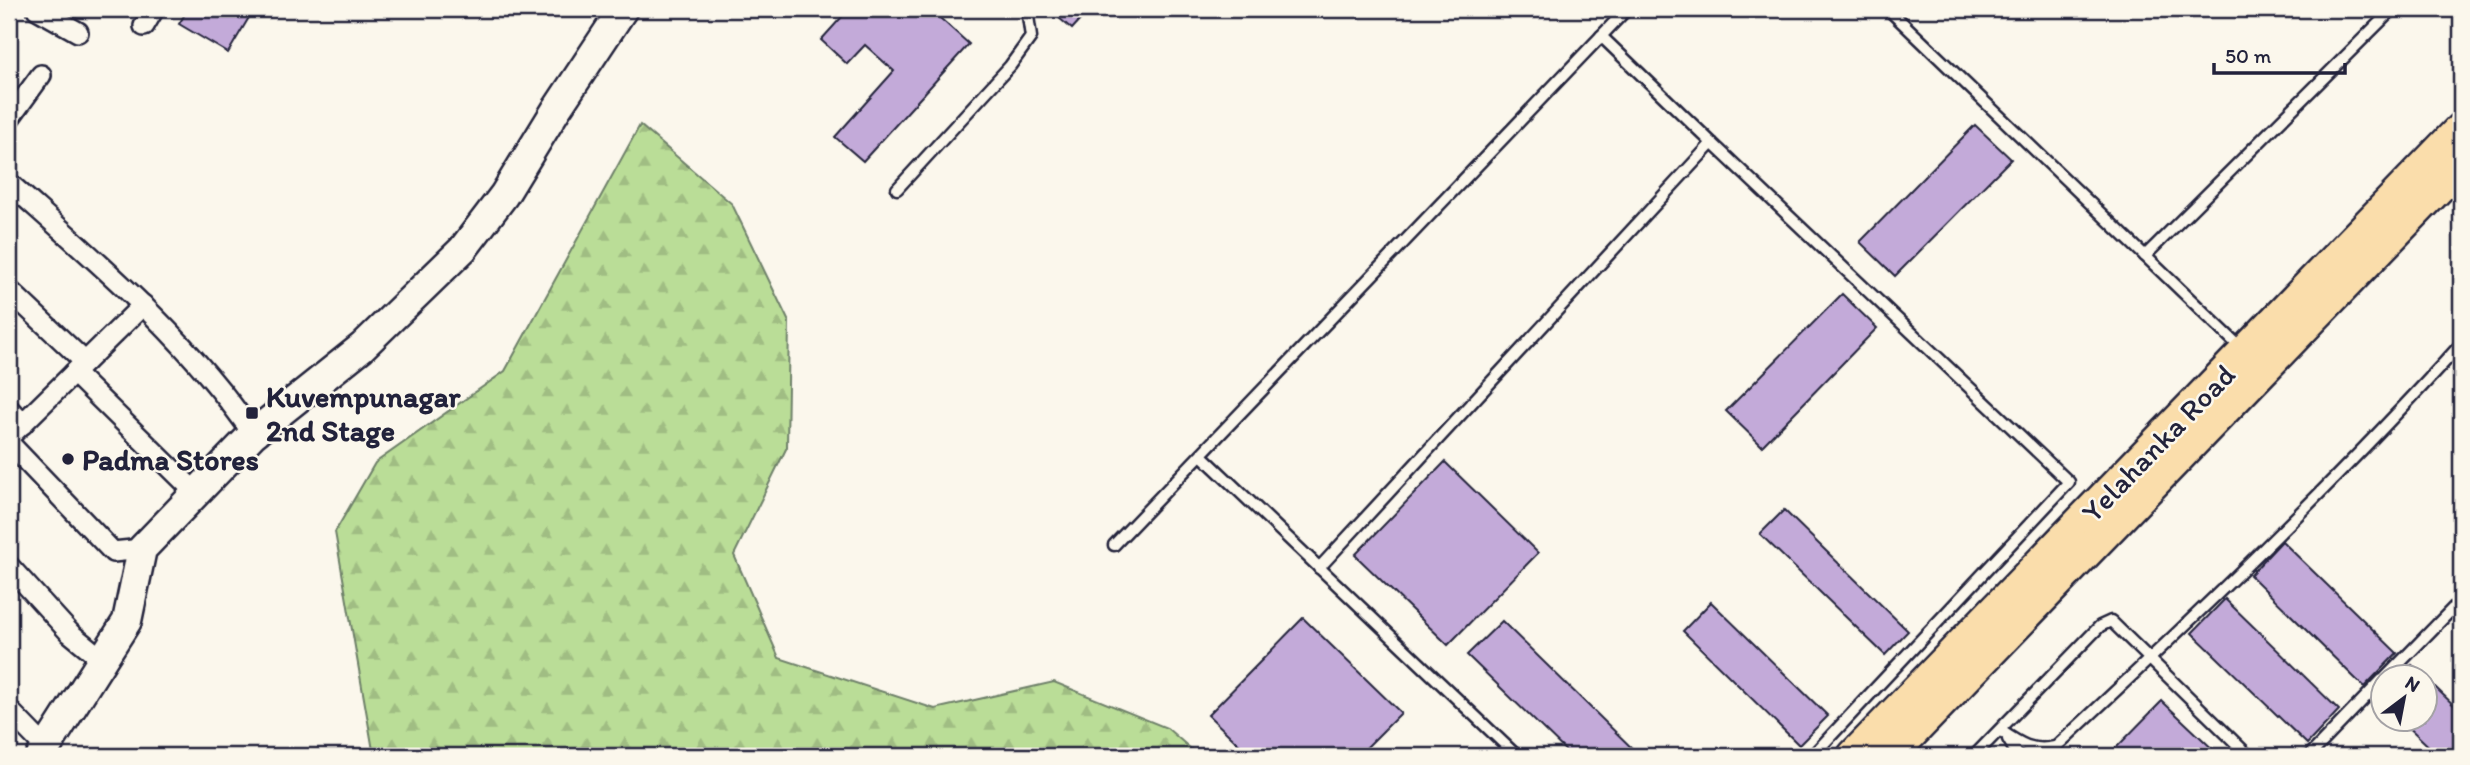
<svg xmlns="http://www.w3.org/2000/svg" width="2470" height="765" viewBox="0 0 2470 765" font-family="Itim,sans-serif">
<defs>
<pattern id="forest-firs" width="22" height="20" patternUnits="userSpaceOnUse" patternTransform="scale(1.75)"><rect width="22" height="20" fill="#badd97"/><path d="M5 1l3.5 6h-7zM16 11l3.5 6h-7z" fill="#a0bd83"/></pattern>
</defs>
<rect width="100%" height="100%" fill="#fbf7ec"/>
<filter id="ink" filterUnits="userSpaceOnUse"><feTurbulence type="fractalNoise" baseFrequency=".0143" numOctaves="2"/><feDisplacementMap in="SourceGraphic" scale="14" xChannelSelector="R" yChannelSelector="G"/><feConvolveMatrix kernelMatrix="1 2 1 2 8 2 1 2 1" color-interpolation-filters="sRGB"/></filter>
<g filter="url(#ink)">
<!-- forest -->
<polygon fill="url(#forest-firs)" stroke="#6e8069" stroke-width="2" points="640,125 732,204 789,322 787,447 734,555 779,658 935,709 1054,682 1167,728 1199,756 374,756 335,532 375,463 505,371"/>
<!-- building -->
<g fill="#c3aad9" stroke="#22223b" stroke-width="2">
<polygon points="188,9 254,9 228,53 179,24"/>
<polygon points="849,9 884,11 930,9 969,44 863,161 835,137 894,71 865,45 847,64 821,40"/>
<polygon points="1067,9 1090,9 1072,29 1059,18"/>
<polygon points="1975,125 2011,159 1895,276 1860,242"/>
<polygon points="1842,294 1877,328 1762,446 1726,411"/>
<polygon points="2461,352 2461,370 2452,362"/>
<polygon points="1445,462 1538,553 1448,645 1355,555"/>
<polygon points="1784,510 1908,631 1885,655 1760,534"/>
<polygon points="2282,541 2397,653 2364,687 2250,575"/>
<polygon points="2225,599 2339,710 2307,744 2192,633"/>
<polygon points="1711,602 1828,716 1799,745 1683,631"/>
<polygon points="1303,618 1401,713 1358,756 1251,756 1208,715"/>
<polygon points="1502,621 1640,756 1571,756 1467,655"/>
<polygon points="2412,665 2461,712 2461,756 2439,756 2401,720 2424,720 2424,678 2400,678"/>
<polygon points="2162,701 2220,756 2108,756"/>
</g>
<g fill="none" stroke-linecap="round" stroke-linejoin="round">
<defs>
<g id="lane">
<polyline points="1888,9 2242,349"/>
<polyline points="1601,36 1712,143"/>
<polyline points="897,189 1010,66 1031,37 1027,9"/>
<polyline points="2145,256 2393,9"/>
<polyline points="1201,455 1517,756"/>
<polyline points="1114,545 1627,9"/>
<polyline points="1319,568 1712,143 2069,482 1812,756"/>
<polyline points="2385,678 2461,600"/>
<path d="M 2001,731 C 2020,744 2032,752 2055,747"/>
<polyline points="2008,739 2018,756"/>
<polyline points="1974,756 2100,626 2111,621 2249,756"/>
<path d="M 2046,756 C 2189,623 2330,489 2461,344"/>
<polyline points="2309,756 2382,680"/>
</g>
<g id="street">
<polyline points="37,9 78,32"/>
<polyline points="144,26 154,9"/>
<polyline points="9,119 41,75"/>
<path d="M 9,183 C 96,261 187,337 253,434"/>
<polyline points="9,290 85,362"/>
<polyline points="74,373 196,493"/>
<polyline points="9,409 23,424"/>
<polyline points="9,437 143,305"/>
<polyline points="9,443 113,552 142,549"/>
<polyline points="9,566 70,633 103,660"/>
<polyline points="9,710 46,748"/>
</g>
<polyline id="secondary" points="41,756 127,621 142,549 253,434 362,347 463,249 504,195 556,110 623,9"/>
<g id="primary">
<polyline points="1854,756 2461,129"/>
<polyline points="1889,756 2461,164"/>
</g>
</defs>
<!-- lane casing -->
<use href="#lane" stroke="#22223b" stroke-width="15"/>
<!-- street casing -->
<use href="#street" stroke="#22223b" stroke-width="24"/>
<!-- secondary casing -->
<use href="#secondary" stroke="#22223b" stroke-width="33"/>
<!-- primary casing -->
<use href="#primary" stroke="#22223b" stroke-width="37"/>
<!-- lane -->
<use href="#lane" stroke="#fbf7ec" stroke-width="10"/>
<!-- street -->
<use href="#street" stroke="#fbf7ec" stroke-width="19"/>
<!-- secondary -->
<use href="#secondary" stroke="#fbf7ec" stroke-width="28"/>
<!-- primary -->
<use href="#primary" stroke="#faddab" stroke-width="32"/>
</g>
</g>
<!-- markers -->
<g fill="#22223b" stroke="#fbf7ec" stroke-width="2.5">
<rect x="245" y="406" width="14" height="14" rx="3.5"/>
<circle cx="68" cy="459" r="7"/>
</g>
<g text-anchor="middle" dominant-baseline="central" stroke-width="5" stroke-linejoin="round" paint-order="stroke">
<!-- poi labels -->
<g font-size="30" font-weight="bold" fill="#22223b" stroke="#fbf7ec" text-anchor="start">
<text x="266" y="396">Kuvempunagar<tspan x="266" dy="34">2nd Stage</tspan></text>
<text x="82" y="459">Padma Stores</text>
</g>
<!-- street labels -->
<g font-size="30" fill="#22223b" stroke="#fbf7ec">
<text transform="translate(2158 443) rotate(-46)">Yelahanka Road</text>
</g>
</g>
<!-- margin -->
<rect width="2470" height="765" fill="none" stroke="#fbf7ec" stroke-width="35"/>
<rect x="18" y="18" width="2435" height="730" fill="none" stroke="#22223b" stroke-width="2.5" filter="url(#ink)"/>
<!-- north arrow -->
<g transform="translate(2404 698) rotate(32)"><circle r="33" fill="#fbf7ec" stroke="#a4a2a5" stroke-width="2"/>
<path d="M0-5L12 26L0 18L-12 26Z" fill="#22223b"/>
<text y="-10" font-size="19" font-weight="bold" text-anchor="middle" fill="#22223b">N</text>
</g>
<!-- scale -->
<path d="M2214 63v10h131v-10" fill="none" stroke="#22223b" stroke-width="3.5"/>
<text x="2225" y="63" font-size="21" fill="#22223b" stroke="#fbf7ec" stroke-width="5" paint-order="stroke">50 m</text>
</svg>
